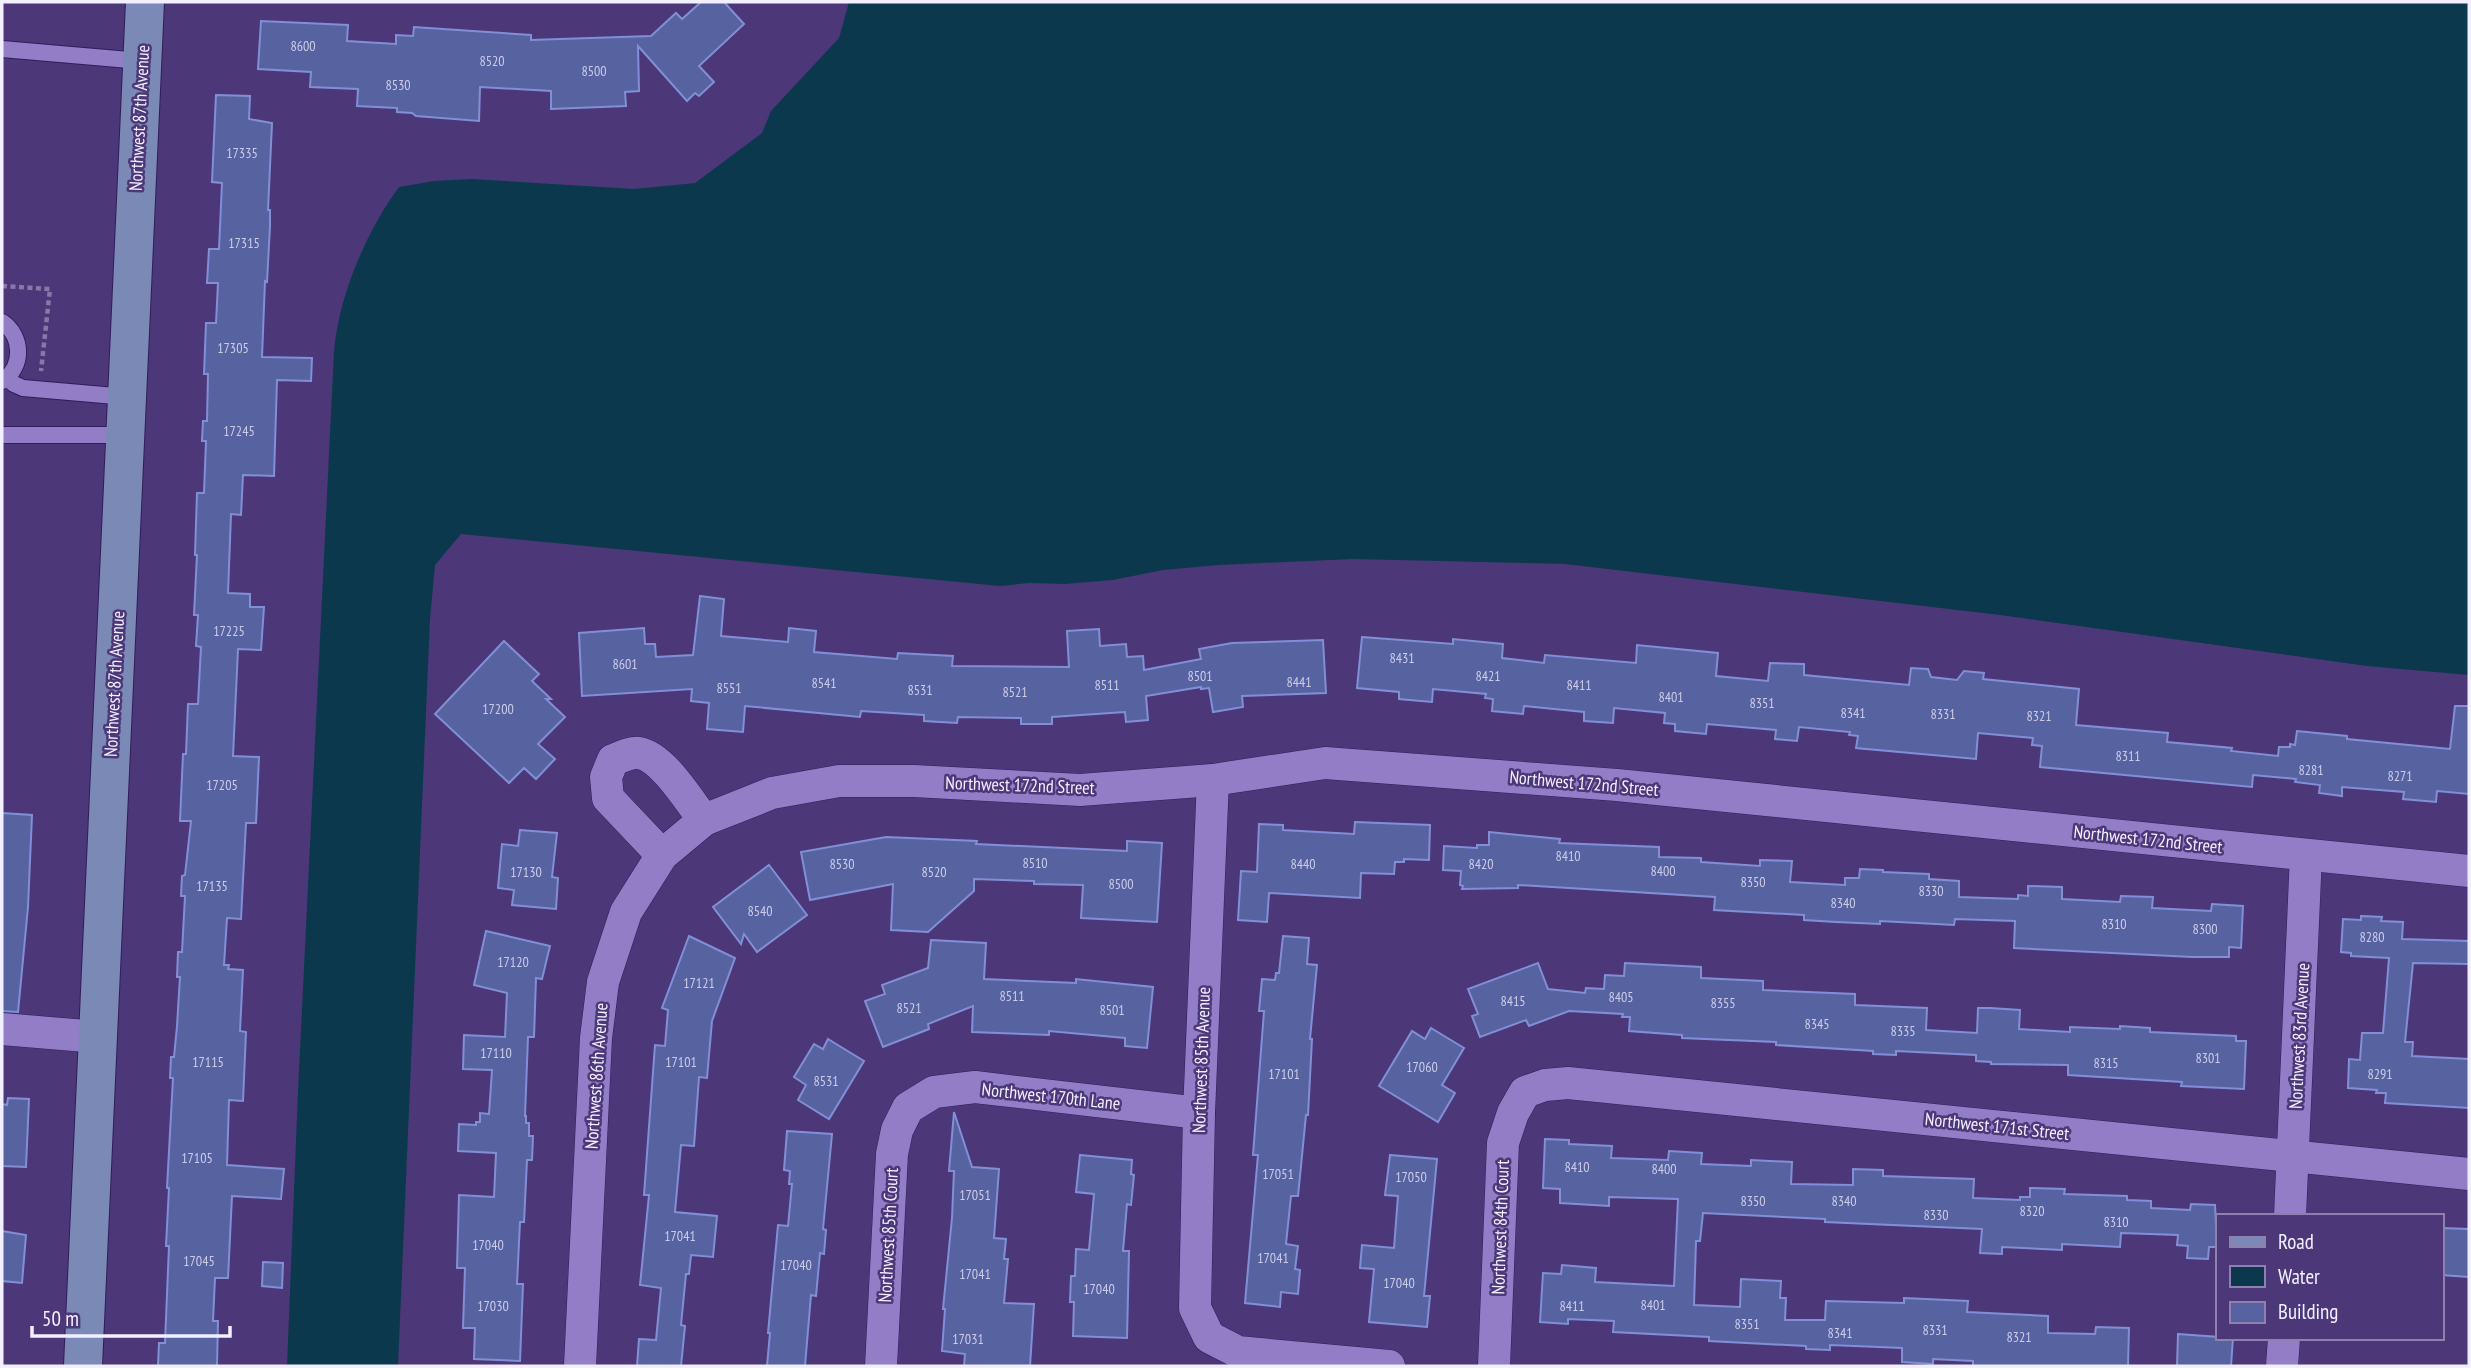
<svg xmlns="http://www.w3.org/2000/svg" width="2471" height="1368" viewBox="0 0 2471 1368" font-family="'PT Sans Narrow',sans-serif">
<rect width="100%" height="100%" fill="#4c3879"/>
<!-- water -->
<path fill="#0c384e" d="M 849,2 L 2469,2 L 2469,675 L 2367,666 L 2000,615 L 1565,564 L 1352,559 L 1219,565 L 1163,570 L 1113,580 L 1065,584 L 1029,583 L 1000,586 L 461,534 L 435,565 L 430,619 L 398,1366 L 287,1366 L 298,1091 L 334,351 C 339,295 366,232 399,187 L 434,181 L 472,179 L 634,189 L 695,183 L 762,133 L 771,111 L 839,38 Z"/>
<!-- building -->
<g fill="#5762a1" stroke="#828fd6" stroke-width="2">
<polygon points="701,2 724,2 744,24 699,66 714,82 699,96 695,93 687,101 638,46 639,91 625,92 626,106 551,109 551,91 480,87 479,121 416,116 412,113 397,112 397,108 357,106 358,89 310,87 311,72 258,69 261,21 348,25 347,41 396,44 396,35 413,36 414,27 531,35 531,40 651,36 676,13 682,19"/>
<polygon points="216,95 250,96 249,119 272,123 268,210 270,210 270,226 267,282 265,281 262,357 312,358 311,381 277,380 274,476 243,475 241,515 231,514 228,593 250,594 250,607 264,607 261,650 238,649 233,756 259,757 256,823 246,823 241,919 227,918 224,965 229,965 228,969 243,970 240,1031 246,1032 243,1101 229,1100 227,1165 284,1169 281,1199 232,1196 228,1278 215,1278 213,1321 218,1321 217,1366 158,1366 159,1343 165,1343 169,1246 166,1246 169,1188 167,1188 173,1078 170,1078 171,1057 174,1057 177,1026 180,977 177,977 178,952 182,952 185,896 181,896 182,876 185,875 191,821 180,821 183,754 186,754 188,704 198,704 201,647 196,646 198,615 194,615 197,555 195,555 197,493 204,493 206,441 202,441 203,421 207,421 208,374 204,374 206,323 216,323 218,283 207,283 209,249 219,249 222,183 212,182"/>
<polygon points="700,596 724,599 721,636 788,642 789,628 816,631 814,652 897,659 898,653 953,656 952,666 1069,667 1067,631 1099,629 1100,646 1126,644 1127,657 1143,656 1144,670 1201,659 1199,649 1232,643 1323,640 1326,693 1242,696 1243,707 1213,712 1209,688 1201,689 1201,687 1146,696 1148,720 1126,722 1125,712 1052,717 1052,724 1021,724 1021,718 958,717 957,723 924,721 924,715 861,711 860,717 745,706 743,732 707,729 709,703 691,701 692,689 582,696 579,633 644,628 645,644 655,644 656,657 693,655"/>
<polygon points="1362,637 1453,644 1453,639 1503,644 1502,658 1544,663 1545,655 1636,663 1637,645 1718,653 1716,676 1768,681 1770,663 1804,664 1804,675 1909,685 1911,668 1928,669 1931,677 1957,680 1964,671 1984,673 1983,679 2079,689 2076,725 2168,733 2167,742 2232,748 2231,751 2278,756 2279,747 2290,747 2290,744 2295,745 2297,731 2347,736 2347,739 2450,749 2455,706 2469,706 2469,794 2437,791 2436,802 2403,799 2404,792 2342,787 2342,796 2319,793 2320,785 2295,782 2296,779 2253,775 2252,787 2040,767 2042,746 2032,745 2033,738 1978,733 1976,759 1856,748 1858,736 1849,735 1850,732 1799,727 1797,741 1775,739 1776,730 1707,724 1706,734 1675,731 1675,724 1664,723 1665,713 1614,708 1613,723 1584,721 1584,712 1524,706 1523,714 1492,711 1493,699 1485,698 1486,694 1433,689 1432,702 1399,699 1399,692 1357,688"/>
<polygon points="504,641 539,674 532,681 551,699 546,699 565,717 538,744 555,759 536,779 524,768 509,783 435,714"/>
<polygon points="2,813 32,815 28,907 18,1012 2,1011"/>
<polygon points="1355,822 1430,825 1429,860 1404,859 1404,862 1395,862 1394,874 1361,873 1360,898 1269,893 1267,922 1238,920 1241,871 1257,872 1259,824 1283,825 1283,830 1354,834"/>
<polygon points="520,830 557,833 552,877 558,878 556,909 512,905 514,890 498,888 502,844 518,846"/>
<polygon points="1489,832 1560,839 1559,843 1659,847 1659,857 1701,858 1701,862 1760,866 1760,860 1792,861 1790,882 1845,885 1845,878 1859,878 1860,869 1883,870 1883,872 1929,874 1929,879 1959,881 1959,897 2018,899 2018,895 2028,896 2028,886 2062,887 2062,899 2120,902 2121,896 2153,897 2152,908 2211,911 2212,904 2243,906 2241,948 2229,947 2229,957 2192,957 2014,948 2015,921 1955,919 1954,925 1880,921 1880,924 1836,922 1804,920 1804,915 1714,910 1715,897 1518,885 1518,888 1462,889 1463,886 1460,885 1461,871 1443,870 1444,846 1477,848 1477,845 1489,845"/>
<polygon points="886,837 977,841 976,844 1127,851 1127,841 1162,843 1157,922 1081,918 1083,885 1034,884 1034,881 974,879 974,891 928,932 891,930 893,884 810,900 801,852"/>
<polygon points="769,865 807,915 757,952 744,934 741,944 713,907"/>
<polygon points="2361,916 2382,917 2381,921 2403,922 2402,939 2469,941 2469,964 2413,963 2405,1042 2413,1042 2412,1056 2469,1059 2469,1108 2385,1103 2386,1093 2376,1093 2377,1090 2348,1088 2349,1059 2360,1060 2362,1033 2383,1033 2389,958 2351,956 2351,953 2341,952 2343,919 2361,920"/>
<polygon points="486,931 550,946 542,979 536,978 534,1037 528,1037 525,1116 526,1116 526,1123 529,1123 529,1136 533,1136 532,1160 527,1160 524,1222 520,1222 517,1284 523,1284 520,1361 474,1359 475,1328 463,1328 465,1268 457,1268 459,1195 494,1197 496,1153 458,1151 459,1124 476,1125 476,1122 480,1122 480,1113 489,1114 492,1070 463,1069 464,1035 505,1037 507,993 474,985"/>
<polygon points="689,936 735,958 712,1021 707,1078 699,1077 694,1146 681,1145 675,1212 717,1216 713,1257 691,1255 689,1274 686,1274 681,1325 685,1326 681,1366 637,1366 639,1339 656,1340 661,1288 640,1285 649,1195 644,1195 655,1045 665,1046 668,1010 662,1008"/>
<polygon points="1283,936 1309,938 1307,964 1317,965 1310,1039 1312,1039 1308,1115 1306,1115 1298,1196 1291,1196 1286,1244 1298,1246 1295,1269 1300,1270 1298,1294 1281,1292 1280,1307 1245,1303 1258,1155 1253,1155 1264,1011 1259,1011 1262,979 1275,980 1276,973 1279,973"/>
<polygon points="931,940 986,943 984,979 1076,983 1076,979 1153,987 1147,1048 1125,1046 1125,1038 1049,1031 1049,1035 972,1032 973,1006 928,1024 929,1029 883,1047 865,1001 885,994 882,985 928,968"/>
<polygon points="1538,963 1548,989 1585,993 1586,988 1604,989 1605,975 1624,976 1625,963 1701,967 1701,978 1763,981 1763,990 1855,994 1855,1005 1927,1008 1926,1030 1977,1033 1978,1008 1990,1008 2020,1010 2019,1029 2070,1032 2070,1027 2120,1029 2120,1026 2150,1028 2150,1032 2236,1036 2236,1041 2246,1041 2244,1089 2181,1086 2182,1082 2068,1075 2068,1065 1991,1064 1991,1062 1976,1061 1976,1055 1896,1051 1896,1055 1873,1054 1873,1051 1776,1045 1776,1042 1682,1038 1682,1035 1629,1031 1630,1017 1622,1017 1623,1014 1569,1011 1529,1026 1526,1020 1480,1037 1472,1016 1478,1014 1468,989"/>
<polygon points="1431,1028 1464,1048 1442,1085 1455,1093 1438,1122 1379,1086 1412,1031 1425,1039"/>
<polygon points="828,1039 864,1061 829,1119 798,1100 806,1085 794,1077 814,1044 823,1049"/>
<polygon points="8,1098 29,1099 26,1167 2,1166 2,1104 7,1105"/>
<polygon points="954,1112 972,1167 999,1169 994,1238 1006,1239 1004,1259 1008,1259 1004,1303 1034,1304 1030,1366 964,1366 965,1354 942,1351 945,1309 943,1309 952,1218 954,1171 949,1171"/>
<polygon points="787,1131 832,1134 823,1229 826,1230 824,1254 820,1253 816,1296 811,1295 805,1366 767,1366 770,1333 768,1333 778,1225 788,1226 792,1184 789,1184 790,1171 784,1170"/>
<polygon points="1545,1139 1569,1140 1569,1144 1612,1146 1611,1158 1668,1160 1669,1151 1702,1153 1701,1164 1751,1166 1751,1160 1792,1162 1791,1184 1853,1185 1853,1169 1883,1170 1883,1176 1974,1179 1973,1198 2020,1200 2020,1197 2030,1197 2030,1188 2065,1189 2064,1194 2127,1196 2127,1200 2151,1201 2151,1208 2190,1210 2191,1204 2215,1205 2217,1247 2209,1247 2208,1259 2187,1258 2188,1246 2177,1245 2178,1235 2121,1233 2120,1247 2062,1244 2062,1250 2002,1247 2002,1254 1980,1253 1982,1229 1825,1222 1825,1219 1703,1213 1700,1241 1696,1241 1694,1305 1740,1307 1741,1279 1781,1281 1780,1298 1786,1298 1785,1320 1825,1320 1826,1301 1904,1303 1904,1298 1968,1301 1967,1312 2048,1316 2048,1333 2095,1334 2096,1327 2129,1328 2128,1366 1973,1366 1973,1361 1933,1359 1933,1364 1902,1362 1902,1348 1830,1345 1830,1350 1806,1349 1806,1346 1709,1341 1709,1337 1613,1332 1614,1321 1568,1319 1568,1324 1540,1322 1543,1273 1561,1274 1562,1265 1596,1268 1595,1282 1674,1286 1678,1199 1609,1197 1609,1206 1560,1203 1560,1189 1543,1188"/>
<polygon points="1080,1155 1132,1160 1131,1174 1134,1175 1131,1205 1127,1204 1123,1251 1129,1251 1127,1338 1073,1336 1074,1302 1070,1302 1071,1276 1075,1276 1076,1249 1089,1250 1094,1194 1076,1192"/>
<polygon points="1390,1155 1437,1159 1424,1296 1430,1296 1427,1327 1369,1322 1374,1269 1360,1268 1362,1245 1394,1248 1398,1196 1385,1195"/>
<polygon points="2441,1228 2469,1229 2469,1277 2441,1275"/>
<polygon points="2,1231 26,1235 22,1283 2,1281"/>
<polygon points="263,1262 283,1263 282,1288 262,1286"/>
<polygon points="2178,1334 2233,1338 2231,1366 2177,1366"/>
</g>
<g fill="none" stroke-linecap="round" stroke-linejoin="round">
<defs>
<g id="lane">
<polyline points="2,49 141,61"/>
<path d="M 2,322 C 23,336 24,367 2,381"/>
<polyline points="7,378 14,384 23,388 127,397"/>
<polyline points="2,435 126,435"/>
</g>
<g id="street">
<polyline points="1213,780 1199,1113 1195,1308 1209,1337 1238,1352 1389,1366"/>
<path d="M 662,855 L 608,798 L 606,777 L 613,760 C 621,757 630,752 639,753 C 663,757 689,801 704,820"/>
<polyline points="2,1029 98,1037"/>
<polyline points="2290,1216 2306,855"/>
<polyline points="580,1366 596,1038 603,982 626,912 662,855 704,820 772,793 839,781 914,781 1080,790 1213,780 1325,763 1617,785 2469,871"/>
<polyline points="881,1366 892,1154 897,1130 908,1108 934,1092 975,1087 1199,1113"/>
<polyline points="1494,1366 1503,1143 1513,1113 1525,1092 1545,1085 1568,1083 2469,1174"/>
<polyline points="2282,1366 2284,1338"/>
</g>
<polyline id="secondary" points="83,1366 145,2"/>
</defs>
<!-- lane casing -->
<use href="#lane" stroke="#321c5b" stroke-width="18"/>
<!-- street casing -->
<use href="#street" stroke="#321c5b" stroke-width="33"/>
<!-- secondary casing -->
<use href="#secondary" stroke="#321c5b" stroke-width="40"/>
<!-- path -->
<polyline stroke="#8678a8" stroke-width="4.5" stroke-dasharray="5 3.5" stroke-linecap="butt" points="2,286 50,289 41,371"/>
<!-- lane -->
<use href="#lane" stroke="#917ec6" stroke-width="16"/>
<!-- street -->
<use href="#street" stroke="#917ec6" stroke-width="32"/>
<!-- secondary -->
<use href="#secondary" stroke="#7a89b5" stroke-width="38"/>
</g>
<g text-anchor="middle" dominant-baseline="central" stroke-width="5" stroke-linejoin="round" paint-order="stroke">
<!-- number labels -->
<g font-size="14" fill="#cbcce8">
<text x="303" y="46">8600</text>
<text x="492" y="61">8520</text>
<text x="594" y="71">8500</text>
<text x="398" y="85">8530</text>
<text x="242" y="153">17335</text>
<text x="244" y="243">17315</text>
<text x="233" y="348">17305</text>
<text x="239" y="431">17245</text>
<text x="229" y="631">17225</text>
<text x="1402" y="658">8431</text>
<text x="625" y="664">8601</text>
<text x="1200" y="676">8501</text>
<text x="1488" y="676">8421</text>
<text x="1299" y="682">8441</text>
<text x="824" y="683">8541</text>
<text x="1107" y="685">8511</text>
<text x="1579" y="685">8411</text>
<text x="729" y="688">8551</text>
<text x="920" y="690">8531</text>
<text x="1015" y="692">8521</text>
<text x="1671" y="697">8401</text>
<text x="1762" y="703">8351</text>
<text x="498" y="709">17200</text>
<text x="1853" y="713">8341</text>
<text x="1943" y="714">8331</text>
<text x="2039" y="716">8321</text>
<text x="2128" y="756">8311</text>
<text x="2311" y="770">8281</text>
<text x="2400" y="776">8271</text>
<text x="222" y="785">17205</text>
<text x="1568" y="856">8410</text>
<text x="1035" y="863">8510</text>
<text x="842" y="864">8530</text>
<text x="1303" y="864">8440</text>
<text x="1481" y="864">8420</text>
<text x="1663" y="871">8400</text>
<text x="526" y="872">17130</text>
<text x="934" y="872">8520</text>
<text x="1753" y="882">8350</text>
<text x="1121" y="884">8500</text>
<text x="212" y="886">17135</text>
<text x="1931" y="891">8330</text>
<text x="1843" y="903">8340</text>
<text x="760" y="911">8540</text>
<text x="2114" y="924">8310</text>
<text x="2205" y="929">8300</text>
<text x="2372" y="937">8280</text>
<text x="513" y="962">17120</text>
<text x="699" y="983">17121</text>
<text x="1012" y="996">8511</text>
<text x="1621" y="997">8405</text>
<text x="1513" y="1001">8415</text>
<text x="1723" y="1003">8355</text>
<text x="909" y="1008">8521</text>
<text x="1112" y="1010">8501</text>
<text x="1817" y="1024">8345</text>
<text x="1903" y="1031">8335</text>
<text x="496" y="1053">17110</text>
<text x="2208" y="1058">8301</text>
<text x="208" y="1062">17115</text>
<text x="681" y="1062">17101</text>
<text x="2106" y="1063">8315</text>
<text x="1422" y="1067">17060</text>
<text x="1284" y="1074">17101</text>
<text x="2380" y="1074">8291</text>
<text x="826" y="1081">8531</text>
<text x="197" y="1158">17105</text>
<text x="1577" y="1167">8410</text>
<text x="1664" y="1169">8400</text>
<text x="1278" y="1174">17051</text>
<text x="1411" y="1177">17050</text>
<text x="975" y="1195">17051</text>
<text x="1753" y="1201">8350</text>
<text x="1844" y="1201">8340</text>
<text x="2032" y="1211">8320</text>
<text x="1936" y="1215">8330</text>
<text x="2116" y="1222">8310</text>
<text x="680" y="1236">17041</text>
<text x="488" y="1245">17040</text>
<text x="1273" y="1258">17041</text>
<text x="199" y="1261">17045</text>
<text x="796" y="1265">17040</text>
<text x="975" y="1274">17041</text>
<text x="1399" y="1283">17040</text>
<text x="1099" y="1289">17040</text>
<text x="1653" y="1305">8401</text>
<text x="493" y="1306">17030</text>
<text x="1572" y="1306">8411</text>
<text x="1747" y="1324">8351</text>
<text x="1935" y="1330">8331</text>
<text x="1840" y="1333">8341</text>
<text x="2019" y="1337">8321</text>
<text x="968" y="1339">17031</text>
</g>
<!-- street labels -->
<g font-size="18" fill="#f2efff" stroke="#4c3879">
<text transform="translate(139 118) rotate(-87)">Northwest 87th Avenue</text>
<text transform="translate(114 684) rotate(-87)">Northwest 87th Avenue</text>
<text transform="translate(1584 783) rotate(5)">Northwest 172nd Street</text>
<text transform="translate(1020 785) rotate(2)">Northwest 172nd Street</text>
<text transform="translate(2148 839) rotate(6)">Northwest 172nd Street</text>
<text transform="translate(2299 1036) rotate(-87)">Northwest 83rd Avenue</text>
<text transform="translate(1201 1060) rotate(-88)">Northwest 85th Avenue</text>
<text transform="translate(596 1076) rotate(-86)">Northwest 86th Avenue</text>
<text transform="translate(1051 1096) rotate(6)">Northwest 170th Lane</text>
<text transform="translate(1997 1126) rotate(6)">Northwest 171st Street</text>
<text transform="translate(1500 1227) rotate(-88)">Northwest 84th Court</text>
<text transform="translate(888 1235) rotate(-87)">Northwest 85th Court</text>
</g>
</g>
<!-- border -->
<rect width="2471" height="1368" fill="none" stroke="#f2efff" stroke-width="7"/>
<!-- legend -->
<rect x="2216" y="1214" width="228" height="126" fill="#4c3879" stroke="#8e81af" stroke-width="2"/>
<rect x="2230" y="1237" width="35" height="10" fill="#7a89b5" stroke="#8e81af" stroke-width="2"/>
<text x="2278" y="1249" font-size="21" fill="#f2efff">Road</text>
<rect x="2230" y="1266" width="35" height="21" fill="#0c384e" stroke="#8e81af" stroke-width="2"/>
<text x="2278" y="1284" font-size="21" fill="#f2efff">Water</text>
<rect x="2230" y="1302" width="35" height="21" fill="#5762a1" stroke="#8e81af" stroke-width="2"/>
<text x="2278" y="1319" font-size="21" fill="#f2efff">Building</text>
<!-- scale -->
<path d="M32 1326v10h198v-10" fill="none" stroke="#f2efff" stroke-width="3.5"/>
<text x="42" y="1326" font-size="21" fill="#f2efff" stroke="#4c3879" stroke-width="5" paint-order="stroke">50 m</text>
</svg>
